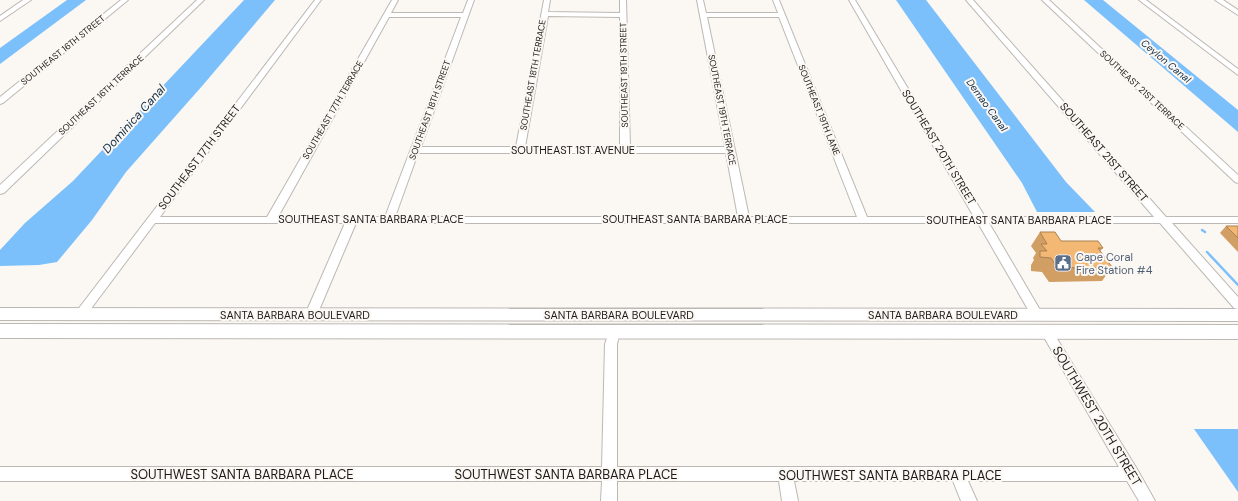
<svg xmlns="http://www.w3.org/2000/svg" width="1238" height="501" viewBox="0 0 1238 501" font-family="'DM Sans',sans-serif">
<rect width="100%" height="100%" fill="#fbf7f3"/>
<!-- water -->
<g fill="#7bc0fb">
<polygon points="67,0 86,0 0,64 0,48"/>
<polygon points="244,0 275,0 203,85 126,172 92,220 57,262 39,265 0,266 0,250 25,223 73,181"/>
<polygon points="896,0 926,0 1066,182 1095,212 1037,212 1022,183"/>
<polygon points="1084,0 1103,0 1238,110 1238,132"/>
<polygon points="1194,429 1238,429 1238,492"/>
</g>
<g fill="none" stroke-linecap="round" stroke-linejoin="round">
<!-- stream -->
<g stroke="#7bc0fb" stroke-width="2.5">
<polyline points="1202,230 1205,232"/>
<polyline points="1207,252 1238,285"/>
</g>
<defs>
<g id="street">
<polygon points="23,0 31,0 0,21 0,16"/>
<polygon points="121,0 128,0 3,103 0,104 0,97"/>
<polygon points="197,0 204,0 4,193 0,194 0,185"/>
<path d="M 315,0 L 321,0 L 160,217 L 267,217 L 392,0 L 398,0 L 391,13 L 463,13 L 468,0 L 474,0 L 421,147 L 516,147 L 544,0 L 550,0 L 548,12 L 620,13 L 620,0 L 626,0 L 630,147 L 725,147 L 697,0 L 703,0 L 706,13 L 778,13 L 773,0 L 779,0 L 867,217 L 974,217 L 849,0 L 855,0 L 985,217 L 1154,217 L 966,0 L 973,0 L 1166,217 L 1238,217 L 1238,223 L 1172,223 L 1238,297 L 1238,309 L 1234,308 L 1160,223 L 989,223 L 1043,315 L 1041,318 L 1037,320 L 1033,318 L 978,223 L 356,223 L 317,315 L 315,318 L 311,320 L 307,318 L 305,315 L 345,223 L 155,223 L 84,318 L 80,320 L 76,318 L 74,315 L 76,312 ZM 548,16 L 620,17 L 620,147 L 525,147 ZM 389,17 L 461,17 L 385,217 L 278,217 ZM 707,17 L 779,17 L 857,217 L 749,217 ZM 418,153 L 726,153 L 738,217 L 395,217 Z"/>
<polygon points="1042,0 1049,0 1238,175 1238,183 1235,182"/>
<polygon points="1139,0 1146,0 1238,69 1238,75"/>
<polygon points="1215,0 1223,0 1238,10 1238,15"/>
<polygon points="614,327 618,329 620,332 617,344 617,467 1119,467 1041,332 1043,329 1047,327 1051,329 1137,469 1155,501 1139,501 1127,481 968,481 977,501 961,501 953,481 794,481 798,501 782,501 779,481 617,481 617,501 601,501 602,481 0,481 0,467 602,467 605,344 610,329"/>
</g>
<g id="secondary">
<polygon points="0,308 1238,309 1238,321 0,320"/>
<polygon points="0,324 1238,325 1238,339 0,338"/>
</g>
</defs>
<!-- street casing -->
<use href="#street" stroke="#bcb8b4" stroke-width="2"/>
<!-- secondary casing -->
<use href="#secondary" stroke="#bcb8b4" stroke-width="2"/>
<!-- street -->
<use href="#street" fill="#fff" fill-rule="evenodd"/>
<!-- secondary -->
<use href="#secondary" fill="#fff" fill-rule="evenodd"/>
</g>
<!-- wall -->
<g fill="#d19e64">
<polygon points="1226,226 1238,226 1238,252 1220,233"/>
<polygon points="1040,232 1061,241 1103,248 1100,251 1112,267 1102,281 1049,282 1042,272 1031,271 1031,265 1034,260 1033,258 1036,253 1031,246"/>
</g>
<!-- building -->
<g fill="#f3b874" stroke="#aa8151">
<polygon points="1226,226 1238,226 1238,238"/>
<polygon points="1040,232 1055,232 1061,241 1098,241 1103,248 1098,248 1112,267 1058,268 1051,258 1040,257 1040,251 1047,251 1041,244 1047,244"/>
</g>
<!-- icons -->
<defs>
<symbol id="civic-square" viewBox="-11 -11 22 22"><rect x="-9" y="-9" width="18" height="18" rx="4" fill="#5c6f8a" stroke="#fbf7f3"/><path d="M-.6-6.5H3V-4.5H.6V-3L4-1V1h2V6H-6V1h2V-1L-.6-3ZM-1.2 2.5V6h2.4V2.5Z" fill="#fff"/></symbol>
</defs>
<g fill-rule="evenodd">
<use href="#civic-square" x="1053" y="253" width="20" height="20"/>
</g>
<g text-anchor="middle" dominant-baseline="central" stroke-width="4" stroke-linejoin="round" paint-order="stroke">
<!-- far-street labels -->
<g font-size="9" fill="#1b1a18" stroke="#fbf7f3">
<text transform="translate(63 50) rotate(-39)">SOUTHEAST 16TH STREET</text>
<text transform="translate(533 75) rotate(-80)">SOUTHEAST 18TH TERRACE</text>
<text transform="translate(624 75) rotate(-91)">SOUTHEAST 19TH STREET</text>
<text transform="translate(1142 90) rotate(43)">SOUTHEAST 21ST TERRACE</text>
<text transform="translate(101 95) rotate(-43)">SOUTHEAST 16TH TERRACE</text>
<text transform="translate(333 110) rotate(-60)">SOUTHEAST 17TH TERRACE</text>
<text transform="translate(430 110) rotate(-70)">SOUTHEAST 18TH STREET</text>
<text transform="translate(722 110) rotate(79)">SOUTHEAST 19TH TERRACE</text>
<text transform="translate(819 110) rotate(68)">SOUTHEAST 19TH LANE</text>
</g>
<!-- far-water labels -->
<g font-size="10" font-style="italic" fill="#0e2b43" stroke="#fbf7f3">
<text transform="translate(1166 61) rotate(40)">Ceylon Canal</text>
<text transform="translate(987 105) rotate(54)">Demao Canal</text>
</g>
<!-- street labels -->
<g font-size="11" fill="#1b1a18" stroke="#fbf7f3">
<text transform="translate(939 147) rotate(59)">SOUTHEAST 20TH STREET</text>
<text x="573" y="150">SOUTHEAST 1ST AVENUE</text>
<text transform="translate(1104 152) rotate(49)">SOUTHEAST 21ST STREET</text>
<text transform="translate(199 157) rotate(-53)">SOUTHEAST 17TH STREET</text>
<text x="371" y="219">SOUTHEAST SANTA BARBARA PLACE</text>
<text x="695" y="219">SOUTHEAST SANTA BARBARA PLACE</text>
<text x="1019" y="220">SOUTHEAST SANTA BARBARA PLACE</text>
<text x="295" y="315">SANTA BARBARA BOULEVARD</text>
<text x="619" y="315">SANTA BARBARA BOULEVARD</text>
<text x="943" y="315">SANTA BARBARA BOULEVARD</text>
</g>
<!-- service labels -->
<g font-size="11" fill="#4e5e75" stroke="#fbf7f3" text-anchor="start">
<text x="1076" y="257">Cape Coral<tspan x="1076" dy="13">Fire Station #4</tspan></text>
</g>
<!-- water labels -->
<g font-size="12" font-style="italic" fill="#0e2b43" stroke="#fbf7f3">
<text transform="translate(134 119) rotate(-48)">Dominica Canal</text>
</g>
<!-- near-street labels -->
<g font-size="13" fill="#1b1a18" stroke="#fbf7f3">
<text transform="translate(1097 416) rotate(59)">SOUTHWEST 20TH STREET</text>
<text x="242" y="474">SOUTHWEST SANTA BARBARA PLACE</text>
<text x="566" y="474">SOUTHWEST SANTA BARBARA PLACE</text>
<text x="890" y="475">SOUTHWEST SANTA BARBARA PLACE</text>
</g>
</g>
</svg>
